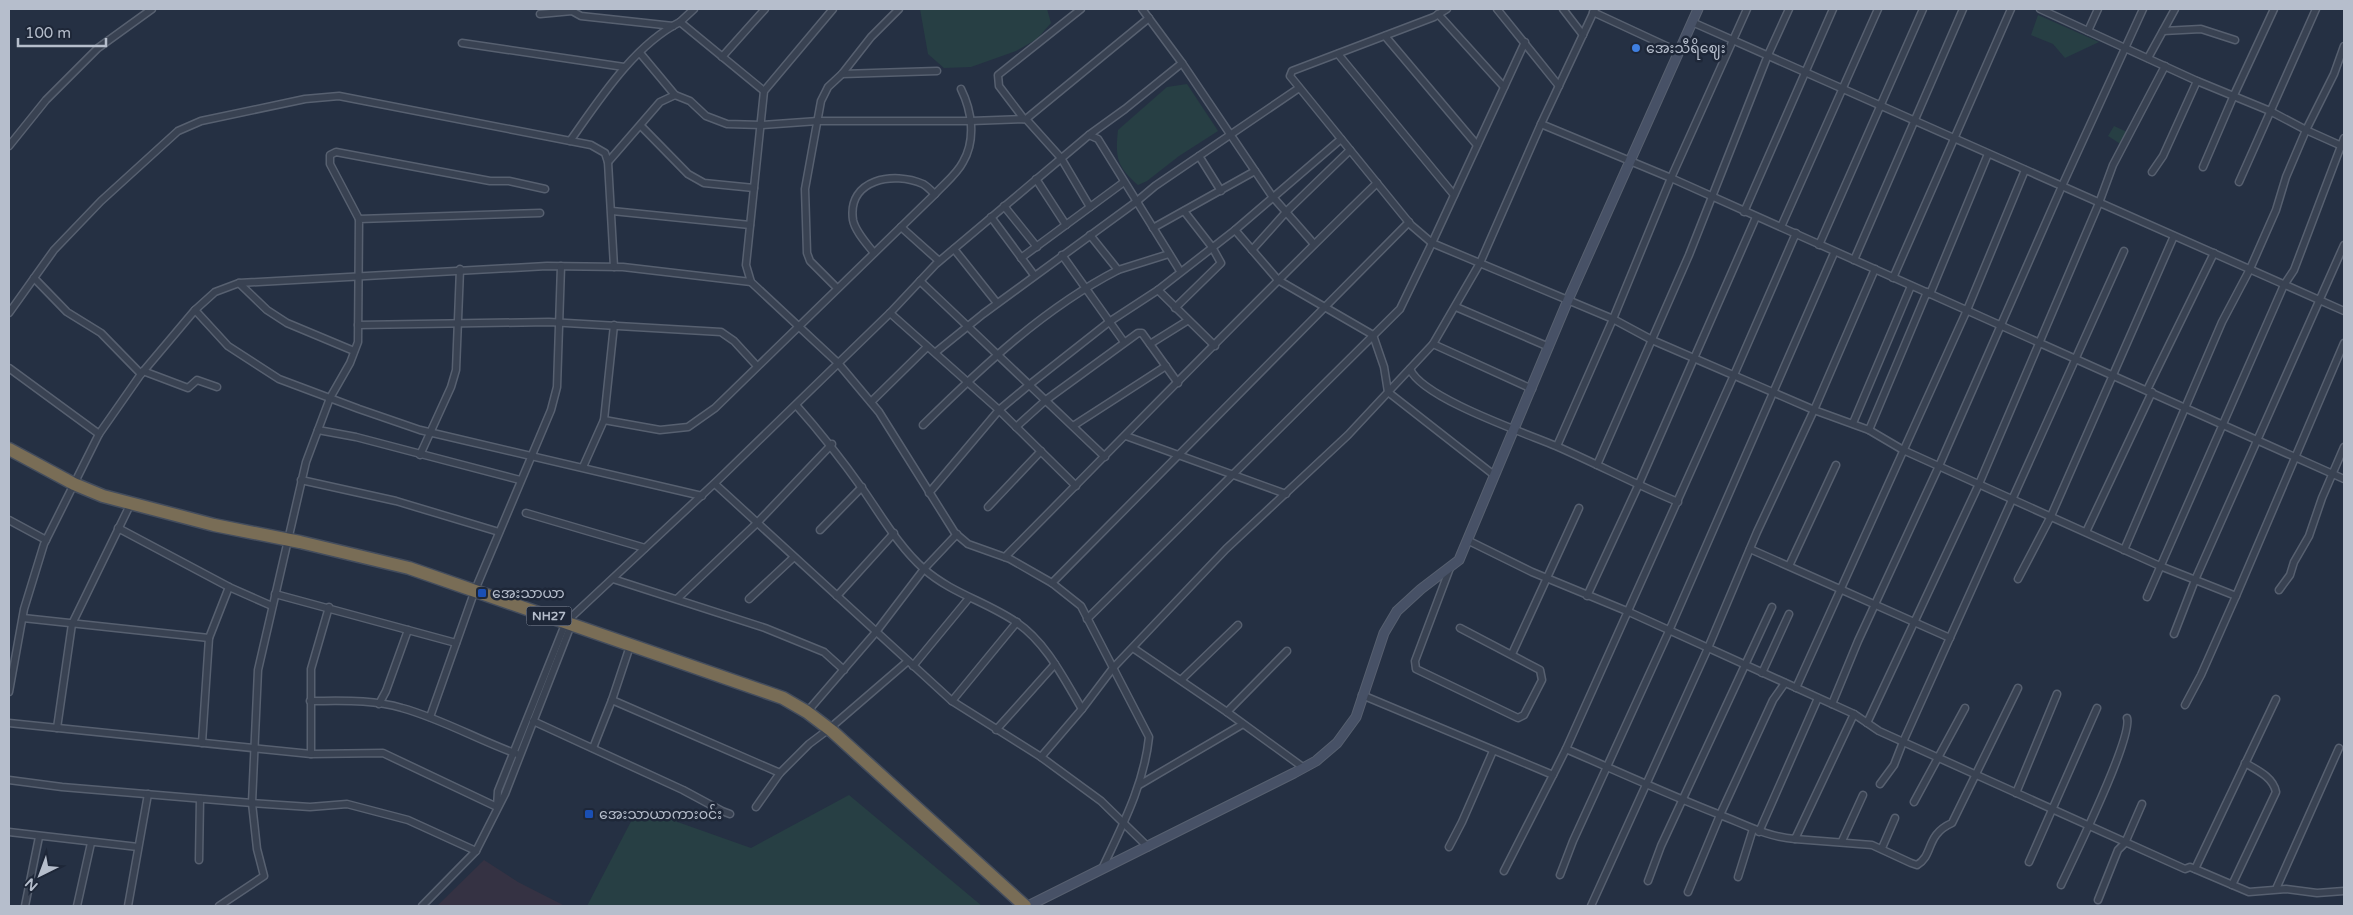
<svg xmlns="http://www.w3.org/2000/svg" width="2353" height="915" viewBox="0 0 2353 915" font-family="'Varela Round','Noto Sans Myanmar',sans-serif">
<rect width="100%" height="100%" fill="#253043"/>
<!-- medical -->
<polygon fill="#353243" points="484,860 518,882 565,906 437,906"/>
<!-- green -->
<g fill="#273f44">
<polygon points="920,9 1047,9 1051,23 1037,39 1016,51 971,67 944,68 928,54"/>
<polygon points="2038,15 2099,42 2065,58 2053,44 2031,35"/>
<path d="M 1187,84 L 1218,131 L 1179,156 L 1147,181 L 1138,185 C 1117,167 1115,157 1118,130 L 1167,87 Z"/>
<polygon points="2114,126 2127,132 2122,145 2108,136"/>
<polygon points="849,795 982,906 587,906 638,808 751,848"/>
</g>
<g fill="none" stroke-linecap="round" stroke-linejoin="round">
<defs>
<g id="street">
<path d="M 833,9 L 764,91 L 746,265 L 751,282 L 838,363 L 879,412 L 955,533 L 968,544 L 1010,559 L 1052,583 L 1081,606 L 1149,737 C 1144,785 1122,826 1102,869"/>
<polyline points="1447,9 1434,17 1292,71 1290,76 1411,225 1432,243 1613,319 1652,340 1814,410 1869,430 1903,450 2160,566 2236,596 2344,343"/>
<polyline points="1497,9 1559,86"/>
<polyline points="1563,9 1583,35"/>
<polyline points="2040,9 2197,81 2270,111 2306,130 2344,147"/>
<polyline points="1593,12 1679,52"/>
<polyline points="540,14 572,11 581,16 673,26"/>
<polyline points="1438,14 1504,87"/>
<polyline points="680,22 694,9"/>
<polyline points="1692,22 2344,311"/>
<polyline points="2088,31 2098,9"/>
<polyline points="2163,31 2201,29 2235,40"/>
<polyline points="1385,36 1477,145"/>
<polyline points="462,43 624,67"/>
<polyline points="640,53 675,95"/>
<polyline points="1338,54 1454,195"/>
<polyline points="722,57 765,9"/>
<polyline points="2148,58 2175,9"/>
<polyline points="1182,63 1272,196 1314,244"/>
<polyline points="842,74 937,71"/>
<polyline points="1024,119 999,86 998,75 1081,9"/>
<polyline points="1026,119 1149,18"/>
<polyline points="1541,124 1671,178 2344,479"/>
<polyline points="641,126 688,174 704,183 754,188"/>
<polyline points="1089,135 1098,139 1180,271"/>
<path d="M 570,141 C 599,100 634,45 680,22 L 764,91"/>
<polyline points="9,146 46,100 98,48 152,9"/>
<polyline points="1199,156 1221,191"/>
<polyline points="608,162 660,102 675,95 690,101 706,116 727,124 762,125 818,121 971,121 1026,119 1061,158 1090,207"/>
<polyline points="2203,167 2234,95 2274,9"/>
<polyline points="2152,172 2163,156 2197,81"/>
<polyline points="1036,179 1066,225"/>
<polyline points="2239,182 2316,9"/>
<polyline points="1004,206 1037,247"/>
<polyline points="612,211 750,225"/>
<polyline points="1744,212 1833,9"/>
<polyline points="991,217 1034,275"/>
<polyline points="359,219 330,164 330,155 336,152 490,181 509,181 545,189"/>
<polyline points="901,227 939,261"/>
<polyline points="1781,227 1878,9"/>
<polyline points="1153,228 1255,171"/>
<polyline points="1235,230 1278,280 1373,335 1384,367 1388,392 1494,475"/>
<polyline points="1819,245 1923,9"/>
<polyline points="954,249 997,303"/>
<polyline points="1252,250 1286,212 1350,150"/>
<path d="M 874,253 C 867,244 855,231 853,220 C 847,179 894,171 923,184 C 927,186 931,191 935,194"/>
<polyline points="1062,255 1124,342"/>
<polyline points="1021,258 1124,182"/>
<polyline points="1854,260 1963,9"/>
<polyline points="1118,270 1169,254"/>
<polyline points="34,278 67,312 101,333 141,374"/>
<polyline points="1893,278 2011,9"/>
<polyline points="920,281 1105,457"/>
<polyline points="239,283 267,310 287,323 354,351"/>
<polyline points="837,288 810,261 807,253 805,189 821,101 828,87 842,74 871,37 899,9"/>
<polyline points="1158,290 1215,346"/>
<polyline points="1930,294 1988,154"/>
<polyline points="1456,307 1549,347"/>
<polyline points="1175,308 1221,263 1212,247 1184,211"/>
<polyline points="195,310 228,346 279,379 359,409 420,430 702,496"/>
<polyline points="9,313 54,250 101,201 178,131 201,121 305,99 339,96 591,145 605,153 608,162 614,267"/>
<polyline points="890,313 999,410 1076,486"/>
<polyline points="358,325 549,322 721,332 734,341 757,366"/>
<polyline points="1150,344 1187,321"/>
<polyline points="1433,344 1532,389"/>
<polyline points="936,352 983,314 1136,202 1155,186 1299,88"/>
<polyline points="9,368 99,434"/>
<path d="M 1410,369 C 1422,398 1525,433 1556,446 C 1597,464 1637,485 1678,502"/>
<polyline points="143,371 188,388 197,380 217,387"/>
<polyline points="2147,390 2214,253"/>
<polyline points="871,402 927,347"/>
<path d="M 796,405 C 821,433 842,460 864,491 C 882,517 900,548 924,569 C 951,593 987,602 1016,622 C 1046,642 1064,679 1082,709"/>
<path d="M 604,420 L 660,430 L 688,427 L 715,408 L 935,194 C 944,184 957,174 963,162 C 976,140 972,111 961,89"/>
<polyline points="1853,423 1911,286"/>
<path d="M 923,425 C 982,367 1044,308 1118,270 L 1090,235"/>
<polyline points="1073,426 1166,366"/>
<polyline points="1016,427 1046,400 1138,333 1142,333 1178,383"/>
<polyline points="318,430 356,437 520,480"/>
<polyline points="1869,430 1927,292"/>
<polyline points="1126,436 1286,494"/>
<polyline points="1557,446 1613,319 1671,178 1747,9"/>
<polyline points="420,455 451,387 456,370 460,269"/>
<polyline points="1597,465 1689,255 1768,55 1789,9"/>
<polyline points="583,467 604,420 614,325"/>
<polyline points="301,480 396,501 499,532"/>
<polyline points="715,484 952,701 1041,757 1101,801 1148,847"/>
<polyline points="929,493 999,410 1029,385 1109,322 1158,290 1235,230 1341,139"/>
<polyline points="988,507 1041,451"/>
<polyline points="526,513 645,548"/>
<polyline points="9,520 46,540"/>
<polyline points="118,528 229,587 272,606"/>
<polyline points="820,530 862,487"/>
<polyline points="2086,532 2152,392"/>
<polyline points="1467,540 1532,572 1629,612 1854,714 1879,731 2185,869 2190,867 2195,869 2249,892 2286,889 2317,893 2344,891"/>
<polyline points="1750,549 1950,638"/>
<polyline points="2124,550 2222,322 2250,269 2276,210 2286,177 2306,130 2334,74 2344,46"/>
<path d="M 1005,557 C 1129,432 1251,305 1377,183"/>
<polyline points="1789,566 1836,465"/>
<polyline points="1450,568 1415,661 1416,669 1518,718 1524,715 1542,680 1540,670 1460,628"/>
<polyline points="613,579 765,628 824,652 844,670"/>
<polyline points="2018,579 2051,516 2174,236"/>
<polyline points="1052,583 1409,222"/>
<polyline points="2279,590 2290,575 2294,562 2309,536 2322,498 2344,447"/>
<polyline points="275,594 456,643"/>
<polyline points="837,596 894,533"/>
<polyline points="1587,596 1638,486 1756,217"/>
<polyline points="2147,597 2284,285 2294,270 2344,138"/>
<polyline points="677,599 757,523 832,444"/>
<polyline points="749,599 794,557"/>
<polyline points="23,618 209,638"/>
<polyline points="1087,619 1400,309 1432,243 1525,42"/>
<polyline points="2174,634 2195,580 2344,245"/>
<polyline points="1133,648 1227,712 1304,768"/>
<polyline points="1512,654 1579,508"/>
<polyline points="913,666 969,598"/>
<polyline points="1762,673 1789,614"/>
<polyline points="1181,680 1238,625"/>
<polyline points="1796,688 1967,310 2025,170"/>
<polyline points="9,692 24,609 44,544 99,434 141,374 195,310 215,292 239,283 547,266 623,267 751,282"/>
<path d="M 1362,695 L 1553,775 L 1566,749 C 1617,771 1667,794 1718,814 C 1744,824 1767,837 1795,839 L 1854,714"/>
<polyline points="612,700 780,773"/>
<path d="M 310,701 C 340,701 372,699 402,708 C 442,719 478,740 517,754"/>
<polyline points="952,701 1017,622"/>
<polyline points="379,704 386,691 408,630"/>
<polyline points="1832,704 1858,641 1939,466 2062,186 2143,9"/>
<polyline points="2185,705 2201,675 2236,596"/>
<polyline points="807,712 876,632 924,569 957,534"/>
<polyline points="1227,712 1287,651"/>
<polyline points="430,717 475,590 551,410 557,387 561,266"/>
<polyline points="533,721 683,790 722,811 730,814"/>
<polyline points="9,723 311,754 383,753 497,807"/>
<polyline points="1867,723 1979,484 2099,203 2113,165 2165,66"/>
<polyline points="57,728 72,624 131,503"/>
<polyline points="996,730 1055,664"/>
<polyline points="202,743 209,638 229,587"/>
<polyline points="593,748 612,700 630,646"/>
<polyline points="1566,749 1734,375 1796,233"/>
<polyline points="311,754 311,669 329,607"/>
<polyline points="1041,757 1082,709 1113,668 1226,549 1348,435 1433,344 1480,263 1541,124 1595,9"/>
<polyline points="9,780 62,787 252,803 310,807 347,804 408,820 476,851"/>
<polyline points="1880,784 1894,765 1903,742 2124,251"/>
<polyline points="1139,785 1243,724"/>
<polyline points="2016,793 2057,694"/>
<polyline points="1914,802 1965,708"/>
<polyline points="497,807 498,791 566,622 718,480 890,313 936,264 1089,135 1125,109 1182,63 1142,9"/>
<polyline points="756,807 780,773 809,744 829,729 908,661"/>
<polyline points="9,832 138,847"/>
<polyline points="1759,832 1818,698"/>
<path d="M 1795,839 L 1872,845 L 1911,863 L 1917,865 C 1934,855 1925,835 1952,823 L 2018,688"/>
<polyline points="1842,841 1863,795"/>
<polyline points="1449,847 1462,822 1493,751"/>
<polyline points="1882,848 1895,818"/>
<polyline points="199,860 200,799"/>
<polyline points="2029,862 2097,708"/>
<polyline points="2195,869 2276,699"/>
<polyline points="1504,871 1553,775"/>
<polyline points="1560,875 1573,841 1669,631 1834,253"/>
<polyline points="1738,877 1753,829"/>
<polyline points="1648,881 1661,846 1772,607"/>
<path d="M 2061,885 C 2073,859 2133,738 2127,718"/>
<path d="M 2232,885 L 2276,792 C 2273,777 2257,770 2245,763"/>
<polyline points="2276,889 2339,748"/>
<polyline points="1688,892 1720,815 1773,700 1785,683"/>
<polyline points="2098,900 2118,850 2125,843 2142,804"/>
<polyline points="25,906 39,837"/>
<polyline points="77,906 91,843"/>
<polyline points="128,906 148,794"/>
<polyline points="219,906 264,876 257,849 252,803 258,670 306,462 330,398 350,363 358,342 359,219 540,213"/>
<polyline points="422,906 476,851 505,794 571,625"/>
<polyline points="1591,906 1708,648 1757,532 1814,410 1875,269"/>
</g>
<polyline id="secondary" points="1028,906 1294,773 1316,761 1337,743 1356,717 1384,633 1397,611 1421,589 1459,560 1568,300 1698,9"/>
<polyline id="highway" points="9,449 74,484 103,496 214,525 300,542 409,568 783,698 807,712 832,731 1025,906"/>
</defs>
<!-- street casing -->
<use href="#street" stroke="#576070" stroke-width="9"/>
<!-- secondary casing -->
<use href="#secondary" stroke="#576070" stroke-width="11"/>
<!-- highway casing -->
<use href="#highway" stroke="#444d5d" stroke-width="15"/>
<!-- street -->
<use href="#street" stroke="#394252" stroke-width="6"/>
<!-- secondary -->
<use href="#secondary" stroke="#475166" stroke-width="9"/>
<!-- highway -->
<use href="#highway" stroke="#796d56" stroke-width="12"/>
</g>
<!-- markers -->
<circle fill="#3f7fe0" stroke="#1e2738" stroke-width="2" cx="1636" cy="48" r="5"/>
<g fill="#1a4fb4" stroke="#1e2738" stroke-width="2">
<rect x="477" y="588" width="10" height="10" rx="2.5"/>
<rect x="584" y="809" width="10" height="10" rx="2.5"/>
</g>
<g text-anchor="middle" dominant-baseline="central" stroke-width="5" stroke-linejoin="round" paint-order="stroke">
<!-- shield labels -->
<rect fill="#1e2738" stroke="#8891a0" stroke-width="1" x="526.5" y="606.5" width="45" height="19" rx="4"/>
<g font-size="12" font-weight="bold" fill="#b6becc">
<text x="549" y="616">NH27</text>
</g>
<!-- poi labels -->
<g font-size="14" fill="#b6becc" stroke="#1e2738" text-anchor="start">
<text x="1646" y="48">အေးသီရိဈေး</text>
<text x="492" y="593">အေးသာယာ</text>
<text x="599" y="814">အေးသာယာကားဝင်း</text>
</g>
</g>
<!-- border -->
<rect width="2353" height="915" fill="none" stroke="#b6becc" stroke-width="20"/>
<!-- north arrow -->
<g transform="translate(40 875) rotate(222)" stroke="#1e2738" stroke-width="4" paint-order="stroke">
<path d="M0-4L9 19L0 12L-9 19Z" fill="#b6becc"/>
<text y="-8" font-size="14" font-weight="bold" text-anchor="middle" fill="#b6becc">N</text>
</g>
<!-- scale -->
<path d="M18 38v8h88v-8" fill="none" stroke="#b6becc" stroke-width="2.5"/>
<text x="25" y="38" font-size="15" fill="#b6becc" stroke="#1e2738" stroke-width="4" paint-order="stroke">100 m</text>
</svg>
